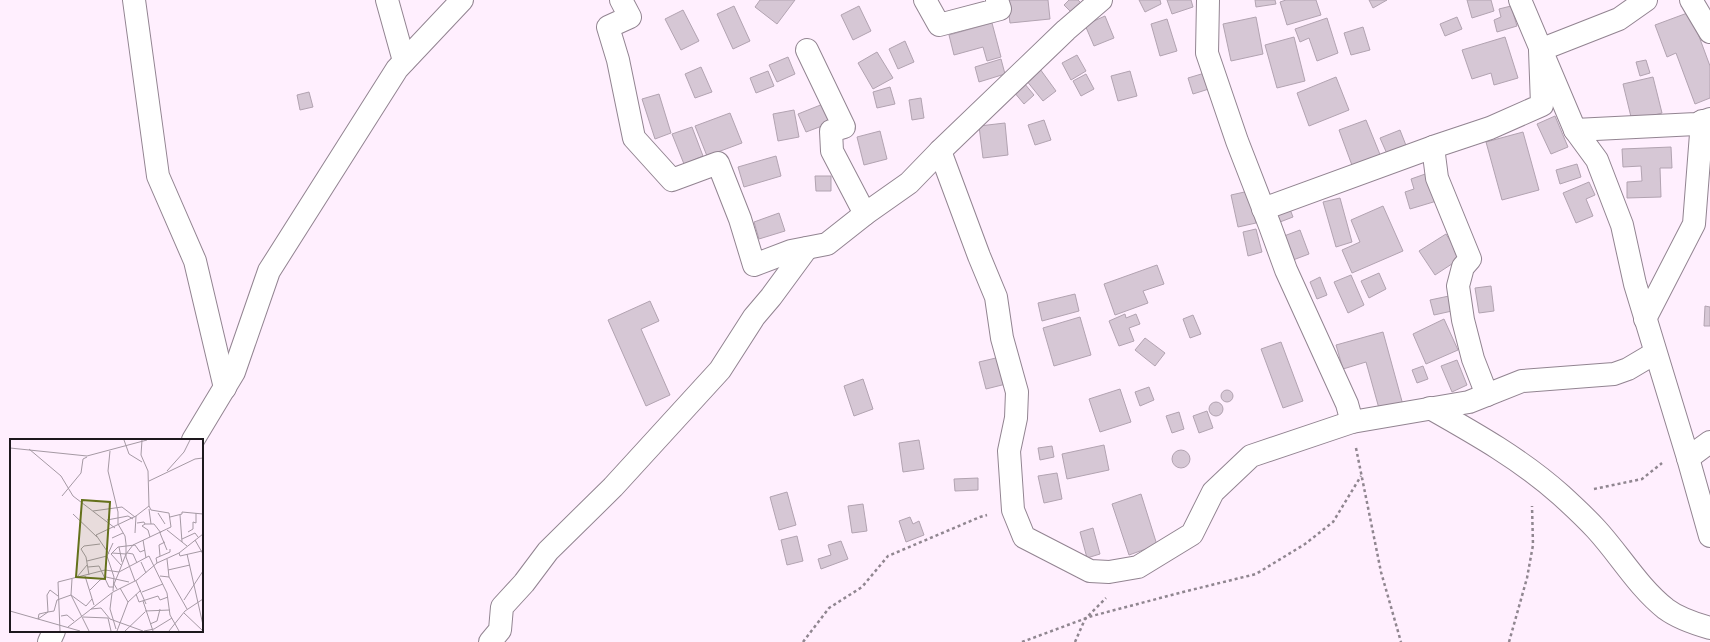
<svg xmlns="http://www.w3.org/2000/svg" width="1710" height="642" viewBox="0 0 1710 642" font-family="Commissioner,sans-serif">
<rect width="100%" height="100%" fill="#ffeffe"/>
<!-- building -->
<g fill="#d6c7d5" stroke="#b2a3b1">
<polygon points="760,0 795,0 777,24 755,7"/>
<polygon points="1007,0 1048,0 1050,19 1010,23"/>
<polygon points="1069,0 1078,0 1084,6 1074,15 1064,5"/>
<polygon points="1139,0 1160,0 1161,4 1145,12"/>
<polygon points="1167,0 1191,0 1193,7 1172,14"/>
<polygon points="1255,0 1275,0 1276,4 1256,7"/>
<polygon points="1286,0 1316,0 1321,15 1287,25 1280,2"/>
<polygon points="1369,0 1387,0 1373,8"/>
<polygon points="1467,0 1491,0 1494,11 1472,18"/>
<polygon points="734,6 750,41 733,49 717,14"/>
<polygon points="859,6 871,31 853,40 841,15"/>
<polygon points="1511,6 1517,26 1497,32 1494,20 1501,17 1499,9"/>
<polygon points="683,10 699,41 681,50 665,19"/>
<polygon points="1690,12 1710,66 1710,98 1695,104 1676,53 1667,57 1655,25"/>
<polygon points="1105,16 1114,38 1094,46 1085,25"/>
<polygon points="1256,17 1263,54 1231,61 1223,24"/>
<polygon points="1457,17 1462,29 1445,36 1440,24"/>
<polygon points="1327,18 1338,53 1317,61 1309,38 1300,42 1295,29"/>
<polygon points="1167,19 1177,51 1160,56 1151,24"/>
<polygon points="992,23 1001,57 987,61 983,47 954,55 949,35"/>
<polygon points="1363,27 1370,50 1351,55 1344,33"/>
<polygon points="1294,37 1305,81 1277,88 1265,45"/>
<polygon points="1505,37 1518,78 1494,85 1491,73 1472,79 1462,50"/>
<polygon points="905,41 914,62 898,69 889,49"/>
<polygon points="877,52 893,78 873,89 858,63"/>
<polygon points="1077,55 1086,71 1071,80 1062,63"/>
<polygon points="788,57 795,74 777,82 769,65"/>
<polygon points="1001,59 1005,74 979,82 975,67"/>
<polygon points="1646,60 1650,73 1640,76 1636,62"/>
<polygon points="701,67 712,92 695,98 685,74"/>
<polygon points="1040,69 1056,91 1043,101 1026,80"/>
<polygon points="768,71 774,86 756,93 750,78"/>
<polygon points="1130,71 1137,96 1118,101 1111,76"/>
<polygon points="1208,72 1212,88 1193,94 1188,78"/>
<polygon points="1086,74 1094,89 1081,96 1073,81"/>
<polygon points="1336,77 1349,110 1309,126 1297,93"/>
<polygon points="1653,77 1662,113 1632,121 1623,84"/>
<polygon points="1024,83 1034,95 1024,104 1014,92"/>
<polygon points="890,87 895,104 877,108 873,92"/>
<polygon points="309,92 313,107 300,110 297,95"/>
<polygon points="659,94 671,133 655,139 642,99"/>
<polygon points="921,98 924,118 912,120 909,100"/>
<polygon points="823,104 830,123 806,132 798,114"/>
<polygon points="794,110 799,137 778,141 773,114"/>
<polygon points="730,113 742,143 707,156 695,126"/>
<polygon points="1555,116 1568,147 1551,154 1537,124"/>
<polygon points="1044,120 1051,140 1035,145 1028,125"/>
<polygon points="1366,120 1381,157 1353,168 1339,130"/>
<polygon points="1005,123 1008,155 983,158 979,126"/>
<polygon points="692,127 703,156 684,164 672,134"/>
<polygon points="1400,130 1407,148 1388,156 1380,138"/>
<polygon points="880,131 887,159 864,165 857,137"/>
<polygon points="1523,132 1539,190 1502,200 1486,142"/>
<polygon points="1671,147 1672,168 1660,168 1661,197 1627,198 1627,182 1642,181 1641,166 1623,167 1622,149"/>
<polygon points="776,156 781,176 744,187 738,167"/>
<polygon points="1577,164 1581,177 1560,184 1556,170"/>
<polygon points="1431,172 1440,200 1410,209 1405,192 1414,189 1411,179"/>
<polygon points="815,176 831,176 831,191 816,191"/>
<polygon points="1589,182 1595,195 1586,199 1593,216 1576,223 1563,193"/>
<polygon points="1249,191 1256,223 1238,227 1231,195"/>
<polygon points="1340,198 1352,242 1336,247 1323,202"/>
<polygon points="1288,204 1293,217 1280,222 1275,210"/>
<polygon points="1383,206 1403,251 1352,273 1342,250 1360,242 1351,220"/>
<polygon points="779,213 785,231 759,239 754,222"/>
<polygon points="1256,229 1262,252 1248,256 1243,232"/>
<polygon points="1300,230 1309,254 1293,260 1284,236"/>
<polygon points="1446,234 1461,258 1435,275 1419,251"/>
<polygon points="1157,265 1164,284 1143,291 1148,303 1115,315 1104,284"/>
<polygon points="1379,273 1386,289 1369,298 1361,281"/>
<polygon points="1351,275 1364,305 1348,313 1334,282"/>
<polygon points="1320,277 1327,295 1317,299 1310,282"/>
<polygon points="1491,286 1494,311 1479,313 1475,288"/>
<polygon points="1075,294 1079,311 1042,321 1038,303"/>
<polygon points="1449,296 1452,311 1434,315 1430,300"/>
<polygon points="650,301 659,321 641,329 670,395 646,406 608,320"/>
<polygon points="1705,306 1710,307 1710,326 1704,326"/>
<polygon points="1125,314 1126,318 1136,314 1140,324 1129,328 1134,341 1119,346 1109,321"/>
<polygon points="1193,315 1201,334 1190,338 1183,319"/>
<polygon points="1080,317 1091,355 1054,366 1043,328"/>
<polygon points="1444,319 1458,350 1426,364 1413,334"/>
<polygon points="1383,332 1403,405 1380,412 1366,362 1343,369 1336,345"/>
<polygon points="1145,338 1165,353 1155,366 1135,350"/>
<polygon points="1281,342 1303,401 1283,408 1261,349"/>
<polygon points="1000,357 1006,384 986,389 979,362"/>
<polygon points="1457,360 1467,385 1452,392 1441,366"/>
<polygon points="1423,366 1428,379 1417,383 1412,370"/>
<polygon points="863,379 873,409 854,416 844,386"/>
<polygon points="1149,387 1154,400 1140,406 1135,392"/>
<polygon points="1120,389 1131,422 1100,432 1089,399"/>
<circle cx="1227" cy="396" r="6"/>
<circle cx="1216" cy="409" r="7"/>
<polygon points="1207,411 1213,428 1199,433 1193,416"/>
<polygon points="1179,412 1184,429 1172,433 1166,416"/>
<polygon points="919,440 924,469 903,472 899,443"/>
<polygon points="1104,445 1109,470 1067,479 1062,454"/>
<polygon points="1052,446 1054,457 1040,460 1038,448"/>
<circle cx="1181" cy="459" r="9"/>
<polygon points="1057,473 1062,499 1044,503 1038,476"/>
<polygon points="978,478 978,490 955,491 954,479"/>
<polygon points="787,492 796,525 779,530 770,497"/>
<polygon points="1141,494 1157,545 1129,555 1112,504"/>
<polygon points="863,504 867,531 852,533 848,506"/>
<polygon points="910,517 913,524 919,521 924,535 906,542 899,521"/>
<polygon points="1093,528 1100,554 1087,558 1080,532"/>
<polygon points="797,536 803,561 787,565 781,540"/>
<polygon points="841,541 848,559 821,569 818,559 831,555 828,545"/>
</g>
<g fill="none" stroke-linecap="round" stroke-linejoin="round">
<defs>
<g id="street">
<polyline points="134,0 158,176 195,261 225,388"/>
<polyline points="387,0 404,61"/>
<polyline points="621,0 630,17 608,27 618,60 634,138 672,180 718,163 740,219 754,265 791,251 827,244 865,214 909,183 940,151 1066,30 1101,0"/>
<polyline points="925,0 939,25 1000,9 997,0"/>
<polyline points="1208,0 1207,53 1237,141 1270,226 1286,270 1347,404 1352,422"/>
<polyline points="1520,0 1575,130 1597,160 1622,225 1635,284 1688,458 1710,536"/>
<polyline points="1691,0 1710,32"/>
<polyline points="807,50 844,127 831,131 832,151 865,214"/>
<polyline points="1575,130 1696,124 1710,119"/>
<polyline points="940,151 979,256 996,297 1002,338 1017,392 1016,418 1009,451 1013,510 1024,537 1090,571 1109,572 1138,567 1192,534 1213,492 1251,456 1352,422 1469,402 1522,381 1614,374 1628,369 1655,353"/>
<polyline points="1263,209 1433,147"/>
<polyline points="1645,319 1694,224 1702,121"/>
<polyline points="1487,395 1473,359 1463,320 1458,286 1463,267 1470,259 1437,178 1433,147 1490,128 1542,105 1540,50 1619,19 1646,0"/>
<path d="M 1430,408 C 1476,434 1522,460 1561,495 C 1573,506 1585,517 1596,529 C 1620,555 1638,587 1666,609 C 1678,618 1696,624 1710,628"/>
<polyline points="193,440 234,372 269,271 397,69 462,0"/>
<polyline points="1688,458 1710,442"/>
<polyline points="49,642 54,631"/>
<polyline points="490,642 500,630 502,607 524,583 548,551 613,487 720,370 754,317 771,297 807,248"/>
</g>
</defs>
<!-- street casing -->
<use href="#street" stroke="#928491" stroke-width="24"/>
<!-- path -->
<g stroke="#908690" stroke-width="2.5" stroke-dasharray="3 3" stroke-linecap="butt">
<polyline points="1356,448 1381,572 1401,642"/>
<polyline points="1594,489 1642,479 1662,463"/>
<polyline points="803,642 829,608 862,587 888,556 980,517 987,515"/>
<polyline points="1022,642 1092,616 1183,592 1256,574 1305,544 1333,522 1361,476"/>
<polyline points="1075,642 1085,619 1106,598"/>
<polyline points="1509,642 1527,578 1533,545 1532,506"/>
</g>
<!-- street -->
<use href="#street" stroke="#fff" stroke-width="22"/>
</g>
<!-- overview -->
<g transform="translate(10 439)">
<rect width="193" height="193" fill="#ffeffe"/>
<path fill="none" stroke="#a599a4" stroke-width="1" d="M 114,1 L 119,15 L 132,23M 132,1 L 131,16 L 138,32 L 139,67M 0,9 L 77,17 L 137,1M 19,10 L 51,37 L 63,57 L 105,89M 100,12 L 98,32 L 108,73 L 108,85 L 115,97 L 116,105M 157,32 L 174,13 L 180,1M 139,42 L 185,20 L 193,19M 52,57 L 71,34 L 73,20 L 77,18M 139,70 L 141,85M 83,72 L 112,68 L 125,78M 148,74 L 155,85M 63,75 L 87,98M 170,76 L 172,103M 160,78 L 172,75 L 172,73 L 193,75M 97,81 L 118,77 L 123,80M 127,84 L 134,83 L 135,85 L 144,85 L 151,94M 135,85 L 132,87 L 138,91 L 140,98M 157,91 L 177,107M 178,93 L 183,90 L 183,83 L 186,84 L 186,74M 150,94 L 157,111M 102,99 L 113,94M 172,100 L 185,94 L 188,98M 133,101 L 136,119M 185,101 L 193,115M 103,104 L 97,117 L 104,138 L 103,152M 116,105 L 116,118 L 125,142M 109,108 L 112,123M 102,114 L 116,115M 117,114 L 123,115 L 127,124M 169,114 L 170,117 L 192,112M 99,115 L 86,96 L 126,77M 177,115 L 193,186M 150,117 L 149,106 L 155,103M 157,120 L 159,138M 77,122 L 97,117M 131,123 L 136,134M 147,124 L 146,119 L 160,113 L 160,110M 111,126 L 101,115 L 108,108 L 125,106 L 130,113 L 135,111M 78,128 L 89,127 L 99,148 L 104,148M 158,131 L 180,126M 109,133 L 116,115 L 123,106 L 161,88 L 159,74 L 141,71 L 139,67 L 126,77 L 125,94M 79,136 L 76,118 L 71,110 L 74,107 L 90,105M 75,137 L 84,166M 150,137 L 159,138 L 177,170M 67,138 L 77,126M 62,140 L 61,156 L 79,192M 126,142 L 136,165M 110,149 L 118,163M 107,150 L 104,145 L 109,133 L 139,117 L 157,154 L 160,176 L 169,192M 79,152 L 90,141 L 96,138 L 119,143M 132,153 L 153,145M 102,154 L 100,170 L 106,190M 126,155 L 129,163 L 148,157 L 150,161 L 158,158M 174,161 L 193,132M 133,162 L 143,192M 81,170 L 91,169 L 100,180 L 133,192M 0,172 L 70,192M 135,172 L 160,171M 174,174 L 193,192M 51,177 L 57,176 L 64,182M 73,178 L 98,179M 98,179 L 101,192M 28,180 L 38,173 L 44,172 L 47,161 L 61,156 L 76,167 L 82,160M 28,180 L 29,175 L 38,173 L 37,156 L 40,151 L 48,157M 140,185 L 147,182 L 150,170M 58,188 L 103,153 L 127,141 L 147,124 L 169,114 L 193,95M 50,192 L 48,143 L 95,131 L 109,133M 107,192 L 118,163 L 131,151M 115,192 L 135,173M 134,192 L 144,190 L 162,179M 159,192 L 175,172 L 193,160"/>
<path fill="#64711b" fill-opacity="0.15" stroke="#64711b" stroke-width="2" d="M 72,61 L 100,63 L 95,140 L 66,138 Z"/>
<rect width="193" height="193" fill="none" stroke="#1d181d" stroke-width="2"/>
</g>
</svg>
